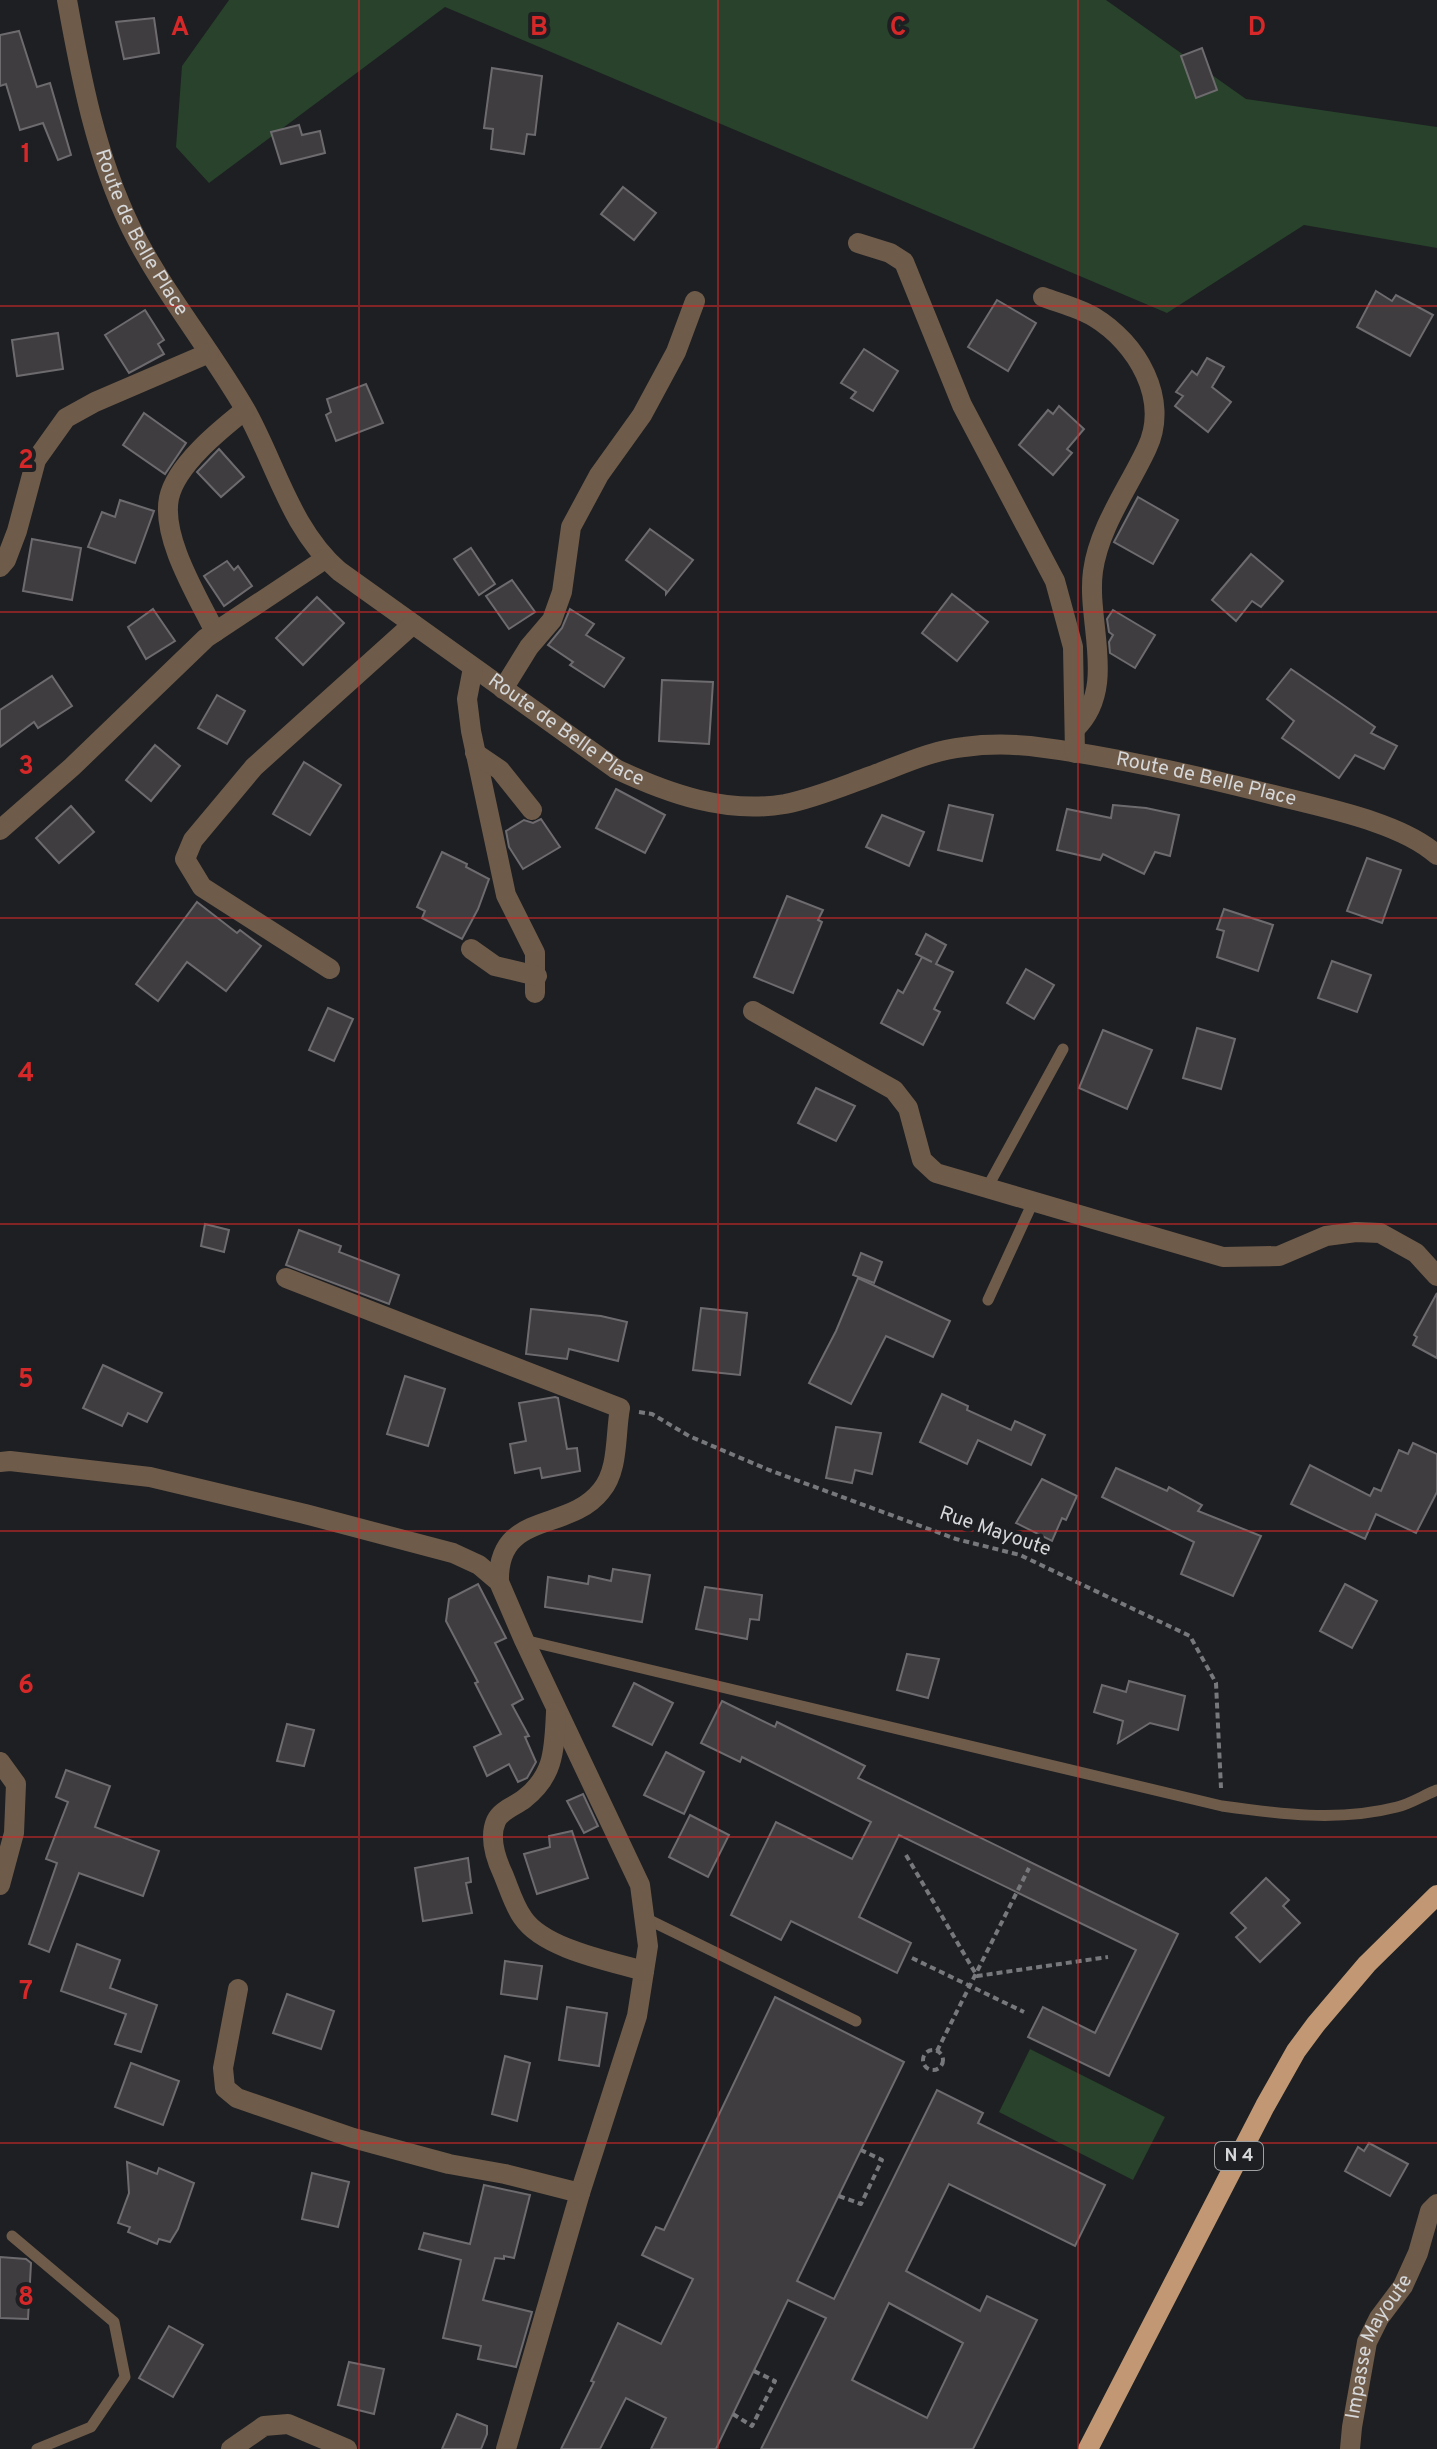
<svg xmlns="http://www.w3.org/2000/svg" width="1437" height="2449" viewBox="0 0 1437 2449" font-family="Overpass,sans-serif">
<rect width="100%" height="100%" fill="#1d1f22"/>
<!-- green -->
<g fill="#28422b">
<polygon points="229,0 1106,0 1246,99 1437,127 1437,248 1304,225 1167,313 445,7 209,183 176,147 182,66"/>
<polygon points="1030,2049 1165,2117 1133,2180 999,2112"/>
</g>
<!-- building -->
<g fill="#3f3d40" stroke="#6e6b6f" stroke-width="2" fill-rule="evenodd">
<polygon points="154,18 159,53 124,59 116,22"/>
<polygon points="19,31 37,87 50,83 71,155 58,160 43,123 20,130 6,84 0,86 0,35"/>
<polygon points="1202,48 1217,90 1196,98 1181,56"/>
<polygon points="492,68 542,76 535,135 527,134 524,154 491,149 493,129 484,128"/>
<polygon points="299,125 302,135 320,131 325,153 281,164 271,132"/>
<polygon points="623,187 656,213 634,240 601,214"/>
<polygon points="1376,291 1392,301 1396,295 1433,315 1410,356 1357,327"/>
<polygon points="997,300 1036,323 1008,371 968,347"/>
<polygon points="145,310 164,340 158,344 164,354 129,373 105,335"/>
<polygon points="58,333 63,369 17,376 12,340"/>
<polygon points="864,349 898,371 873,411 851,398 856,392 841,383"/>
<polygon points="1207,358 1224,367 1212,387 1231,402 1208,432 1175,406 1183,396 1176,392 1192,371 1197,375"/>
<polygon points="366,384 383,423 336,441 326,415 331,412 327,399"/>
<polygon points="1059,406 1084,429 1067,449 1072,453 1053,475 1019,445 1048,410 1053,414"/>
<polygon points="144,413 186,443 165,474 123,445"/>
<polygon points="219,449 244,477 221,497 197,472"/>
<polygon points="1138,497 1178,520 1153,564 1114,542"/>
<polygon points="120,500 154,511 135,563 88,547 102,512 115,517"/>
<polygon points="650,529 693,560 666,594 666,591 626,560"/>
<polygon points="32,539 81,548 72,600 23,591"/>
<polygon points="471,548 495,584 479,595 454,559"/>
<polygon points="1251,554 1283,581 1261,607 1252,601 1236,621 1212,600"/>
<polygon points="227,561 234,570 238,566 252,586 224,606 204,576"/>
<polygon points="512,580 535,612 509,629 486,596"/>
<polygon points="952,594 988,622 957,661 922,633"/>
<polygon points="317,597 344,623 303,665 276,638"/>
<polygon points="153,609 175,641 146,659 128,627"/>
<polygon points="570,609 594,624 586,635 624,658 604,687 570,665 573,662 548,645 562,628"/>
<polygon points="1113,610 1155,635 1135,668 1110,653 1109,642 1113,635 1109,632 1107,619"/>
<polygon points="1291,669 1375,727 1371,733 1397,746 1384,769 1355,755 1339,778 1282,738 1294,721 1267,699"/>
<polygon points="52,676 72,706 38,728 34,722 0,747 0,710"/>
<polygon points="662,680 713,682 709,744 659,741"/>
<polygon points="217,695 245,711 227,744 198,728"/>
<polygon points="155,745 180,766 151,801 126,780"/>
<polygon points="304,762 341,785 310,835 273,814"/>
<polygon points="616,789 665,815 645,853 596,828"/>
<polygon points="949,805 993,815 982,861 938,850"/>
<polygon points="1113,805 1146,808 1179,815 1170,856 1155,852 1144,874 1103,854 1100,860 1057,850 1067,809 1111,818"/>
<polygon points="71,806 94,832 59,863 36,838"/>
<polygon points="882,815 924,832 909,866 866,847"/>
<polygon points="541,819 560,847 523,869 509,847 506,831 524,820 533,823"/>
<polygon points="442,852 467,864 466,867 489,879 478,909 462,939 422,918 425,911 417,907"/>
<polygon points="1367,858 1401,870 1382,923 1347,911"/>
<polygon points="787,896 823,910 818,920 822,922 793,993 754,977"/>
<polygon points="197,902 237,933 240,930 261,946 226,991 187,962 158,1001 136,984"/>
<polygon points="1224,909 1273,925 1258,971 1217,957 1224,931 1217,929"/>
<polygon points="926,934 946,945 936,964 953,972 934,1009 940,1012 923,1045 881,1023 898,990 903,993 922,957 932,962 916,954"/>
<polygon points="1332,961 1371,975 1357,1012 1318,998"/>
<polygon points="1026,969 1054,985 1034,1019 1007,1003"/>
<polygon points="328,1008 353,1019 334,1061 309,1050"/>
<polygon points="1197,1028 1235,1039 1221,1089 1183,1078"/>
<polygon points="1103,1030 1152,1050 1127,1109 1079,1088"/>
<polygon points="816,1088 855,1106 836,1141 798,1123"/>
<polygon points="205,1224 229,1230 224,1252 201,1246"/>
<polygon points="299,1230 341,1246 339,1252 399,1275 389,1304 286,1265"/>
<polygon points="861,1253 882,1262 874,1283 853,1275"/>
<polygon points="858,1278 950,1321 933,1357 886,1336 851,1404 809,1383 836,1331"/>
<polygon points="1437,1293 1437,1358 1413,1345 1417,1337 1414,1335"/>
<polygon points="701,1308 747,1313 740,1375 693,1370"/>
<polygon points="531,1309 601,1316 627,1322 618,1361 569,1349 567,1359 526,1354"/>
<polygon points="103,1365 162,1393 147,1422 128,1413 122,1426 83,1408"/>
<polygon points="405,1376 445,1389 428,1446 387,1434"/>
<polygon points="942,1394 968,1406 967,1410 1011,1430 1015,1421 1045,1435 1031,1465 978,1440 967,1464 920,1442"/>
<polygon points="555,1397 558,1398 567,1449 577,1448 580,1471 542,1478 540,1468 515,1473 510,1444 526,1441 519,1403"/>
<polygon points="836,1427 881,1433 872,1474 855,1470 852,1483 826,1478"/>
<polygon points="1413,1443 1437,1454 1437,1492 1416,1533 1376,1514 1365,1539 1291,1504 1310,1465 1370,1496 1374,1488 1381,1491 1399,1450 1408,1454"/>
<polygon points="1116,1468 1167,1491 1169,1487 1202,1505 1198,1511 1261,1536 1233,1596 1181,1574 1194,1542 1102,1497"/>
<polygon points="1042,1479 1077,1496 1066,1520 1062,1518 1052,1541 1016,1523"/>
<polygon points="613,1569 650,1575 642,1622 545,1607 548,1577 588,1584 589,1576 611,1581"/>
<polygon points="478,1584 506,1638 495,1643 523,1699 512,1705 529,1736 525,1737 536,1762 527,1778 518,1782 509,1764 487,1776 474,1747 501,1734 475,1683 478,1682 446,1621 449,1599"/>
<polygon points="1345,1584 1377,1601 1352,1648 1320,1631"/>
<polygon points="705,1587 762,1595 759,1620 750,1619 747,1639 696,1629"/>
<polygon points="907,1654 939,1659 928,1698 897,1690"/>
<polygon points="1129,1681 1185,1696 1178,1730 1150,1723 1118,1743 1123,1721 1094,1712 1102,1685 1126,1692"/>
<polygon points="634,1683 673,1703 652,1745 613,1726"/>
<polygon points="722,1701 775,1727 777,1722 865,1766 858,1778 1178,1934 1109,2076 1028,2037 1043,2007 1095,2033 1136,1950 899,1835 859,1917 911,1943 897,1973 791,1921 781,1940 731,1915 776,1822 852,1859 871,1822 742,1757 740,1762 701,1743"/>
<polygon points="287,1724 314,1730 304,1766 277,1761"/>
<polygon points="666,1752 704,1772 684,1814 644,1795"/>
<polygon points="66,1770 110,1786 95,1827 159,1851 143,1896 79,1873 49,1952 29,1944 57,1863 46,1859 68,1802 56,1797"/>
<polygon points="583,1794 598,1826 584,1833 567,1801"/>
<polygon points="690,1815 729,1835 708,1877 669,1857"/>
<polygon points="572,1831 588,1878 537,1894 524,1854 550,1847 549,1836"/>
<polygon points="468,1858 471,1882 466,1883 472,1913 423,1921 415,1868"/>
<polygon points="1266,1878 1289,1900 1283,1906 1300,1923 1260,1962 1236,1937 1246,1928 1231,1913"/>
<polygon points="77,1944 120,1960 110,1988 157,2005 141,2052 115,2044 126,2014 61,1991"/>
<polygon points="505,1961 542,1966 537,1999 501,1994"/>
<polygon points="287,1994 334,2011 321,2049 273,2033"/>
<path d="M 775,1997 L 904,2062 L 797,2281 L 834,2299 L 937,2090 L 983,2113 L 978,2123 L 1105,2185 L 1075,2246 L 949,2184 L 906,2271 L 980,2311 L 987,2296 L 1037,2320 L 973,2449 L 761,2449 L 826,2318 L 788,2300 L 716,2449 L 651,2449 L 666,2418 L 626,2398 L 600,2449 L 561,2449 L 594,2382 L 591,2381 L 618,2323 L 661,2344 L 693,2279 L 642,2255 L 656,2227 L 664,2230 ZM 889,2303 L 963,2343 L 927,2418 L 852,2380 Z"/>
<polygon points="567,2007 607,2013 599,2066 559,2060"/>
<polygon points="505,2056 530,2063 517,2121 492,2114"/>
<polygon points="131,2063 179,2081 163,2125 115,2107"/>
<polygon points="1369,2143 1408,2164 1390,2196 1345,2171 1358,2147 1364,2151"/>
<polygon points="127,2162 157,2174 159,2168 194,2183 178,2229 170,2242 159,2239 157,2244 128,2232 130,2227 118,2223 129,2193"/>
<polygon points="312,2173 349,2182 338,2227 302,2219"/>
<polygon points="484,2185 530,2195 514,2258 504,2256 504,2259 495,2258 483,2300 532,2312 516,2367 478,2359 481,2346 443,2338 461,2260 419,2249 424,2233 470,2244"/>
<polygon points="0,2257 26,2259 31,2263 28,2319 0,2318"/>
<polygon points="169,2326 203,2345 173,2397 139,2378"/>
<polygon points="349,2362 384,2369 374,2414 338,2405"/>
<polygon points="457,2414 487,2426 487,2434 481,2449 442,2449"/>
</g>
<g fill="none" stroke-linecap="round" stroke-linejoin="round">
<!-- path -->
<g stroke="#76787b" stroke-width="4" stroke-dasharray="6 4" stroke-linecap="butt">
<polyline points="639,1412 652,1414 689,1436 769,1470 956,1539 1020,1555 1190,1636 1216,1683 1221,1788"/>
<polyline points="906,1855 977,1976 1108,1957"/>
<polyline points="912,1958 1024,2012"/>
<circle cx="933" cy="2060" r="10"/>
<polyline points="937,2051 1029,1868"/>
<polyline points="839,2196 861,2204 882,2160 861,2150"/>
<polyline points="733,2414 752,2426 775,2381 754,2371"/>
</g>
<!-- service -->
<g stroke="#6f5b4a" stroke-width="11">
<polyline points="987,1188 1063,1049"/>
<polyline points="988,1300 1033,1202"/>
<path d="M 524,1640 L 1222,1806 C 1280,1814 1339,1822 1397,1807 C 1410,1804 1424,1795 1437,1790"/>
<polyline points="645,1918 856,2021"/>
<polyline points="12,2236 114,2322 125,2377 91,2427 37,2449"/>
</g>
<!-- minor -->
<g stroke="#6f5b4a" stroke-width="20">
<path id="s1" d="M 67,0 C 81,78 96,156 131,228 C 163,292 209,347 245,409 C 276,464 290,528 339,571 L 616,769 C 669,794 726,814 785,804 C 815,798 843,786 871,776 C 901,765 932,750 964,747 C 986,744 1008,744 1030,746 C 1112,756 1194,775 1274,795 C 1321,807 1401,822 1437,855"/>
<polyline points="858,243 890,253 904,262 962,405 1055,581 1073,647 1075,753"/>
<path d="M 1043,297 C 1059,303 1079,308 1094,317 C 1137,343 1170,399 1147,448 C 1129,487 1099,527 1093,571 C 1086,622 1118,688 1075,729"/>
<polyline points="0,567 6,560 17,531 36,460 66,418 95,402 209,353"/>
<path d="M 215,632 C 198,597 161,538 169,498 C 176,465 220,430 245,410"/>
<polyline points="473,668 467,699 471,731 506,895 535,953 535,993"/>
<polyline points="503,689 529,647 552,620 562,592 571,527 599,475 642,415 676,352 695,301"/>
<polyline points="475,753 500,770 532,810"/>
<polyline points="0,830 72,767 206,638 325,559"/>
<polyline points="471,949 495,966 537,976"/>
<polyline points="330,969 202,887 185,859 193,840 254,767 413,624"/>
<polyline points="753,1011 894,1090 908,1108 922,1160 936,1173 1223,1257 1279,1256 1326,1236 1356,1232 1380,1233 1416,1253 1437,1276"/>
<path d="M 286,1278 L 620,1408 C 615,1435 619,1470 601,1491 C 568,1533 497,1510 499,1582"/>
<polyline points="0,1462 10,1461 150,1477 305,1514 453,1553 479,1565 499,1582 524,1640 640,1885 648,1946 637,2016 580,2193 506,2449"/>
<path d="M 556,1712 C 554,1749 555,1775 524,1799 C 515,1806 501,1810 496,1821 C 489,1837 496,1859 503,1874 C 509,1888 514,1906 523,1918 C 544,1949 610,1961 644,1971"/>
<polyline points="0,1762 16,1784 14,1833 0,1885"/>
<polyline points="238,1989 223,2068 225,2088 237,2098 353,2138 449,2164 505,2174 580,2193"/>
<polyline points="231,2449 264,2426 288,2424 347,2449"/>
<path id="s2" d="M 1350,2449 L 1352,2427 L 1367,2342 L 1379,2318 L 1403,2286 L 1418,2253 L 1430,2211 L 1437,2204"/>
</g>
<!-- primary -->
<polyline stroke="#c19873" stroke-width="20" points="1088,2449 1265,2106 1296,2051 1316,2024 1367,1964 1437,1895"/>
</g>
<!-- grid -->
<path fill="none" stroke="#d62828" stroke-width="2" stroke-opacity="0.55" d="M 359,0 L 359,2449M 718,0 L 718,2449M 1078,0 L 1078,2449M 0,306 L 1437,306M 0,612 L 1437,612M 0,918 L 1437,918M 0,1224 L 1437,1224M 0,1531 L 1437,1531M 0,1837 L 1437,1837M 0,2143 L 1437,2143"/>
<g text-anchor="middle" dominant-baseline="central" stroke-width="8" stroke-linejoin="round" paint-order="stroke">
<!-- shield labels -->
<rect fill="#1d1f22" stroke="#9ea0a2" stroke-width="2" x="1215" y="2142" width="48" height="28" rx="6"/>
<g font-size="18" font-weight="bold" fill="#d5d7d9">
<text x="1239" y="2156">N 4</text>
</g>
<!-- street labels -->
<g font-size="20" fill="#d5d7d9" stroke="#1d1f22">
<text stroke="none"><textPath href="#s1" startOffset="246">Route de Belle Place</textPath></text>
<text stroke="none"><textPath href="#s1" startOffset="918">Route de Belle Place</textPath></text>
<text stroke="none"><textPath href="#s1" startOffset="1590">Route de Belle Place</textPath></text>
<text transform="translate(995 1532) rotate(19)">Rue Mayoute</text>
<text stroke="none"><textPath href="#s2" startOffset="108">Impasse Mayoute</textPath></text>
</g>
</g>
<g font-size="26" text-anchor="middle" font-weight="bold" fill="#d62828" stroke="#1d1f22" stroke-width="8" stroke-linejoin="round" paint-order="stroke">
<text x="180" y="35">A</text>
<text x="539" y="35">B</text>
<text x="898" y="35">C</text>
<text x="1257" y="35">D</text>
<text x="26" y="162">1</text>
<text x="26" y="468">2</text>
<text x="26" y="774">3</text>
<text x="26" y="1081">4</text>
<text x="26" y="1387">5</text>
<text x="26" y="1693">6</text>
<text x="26" y="1999">7</text>
<text x="26" y="2305">8</text>
</g>
</svg>
